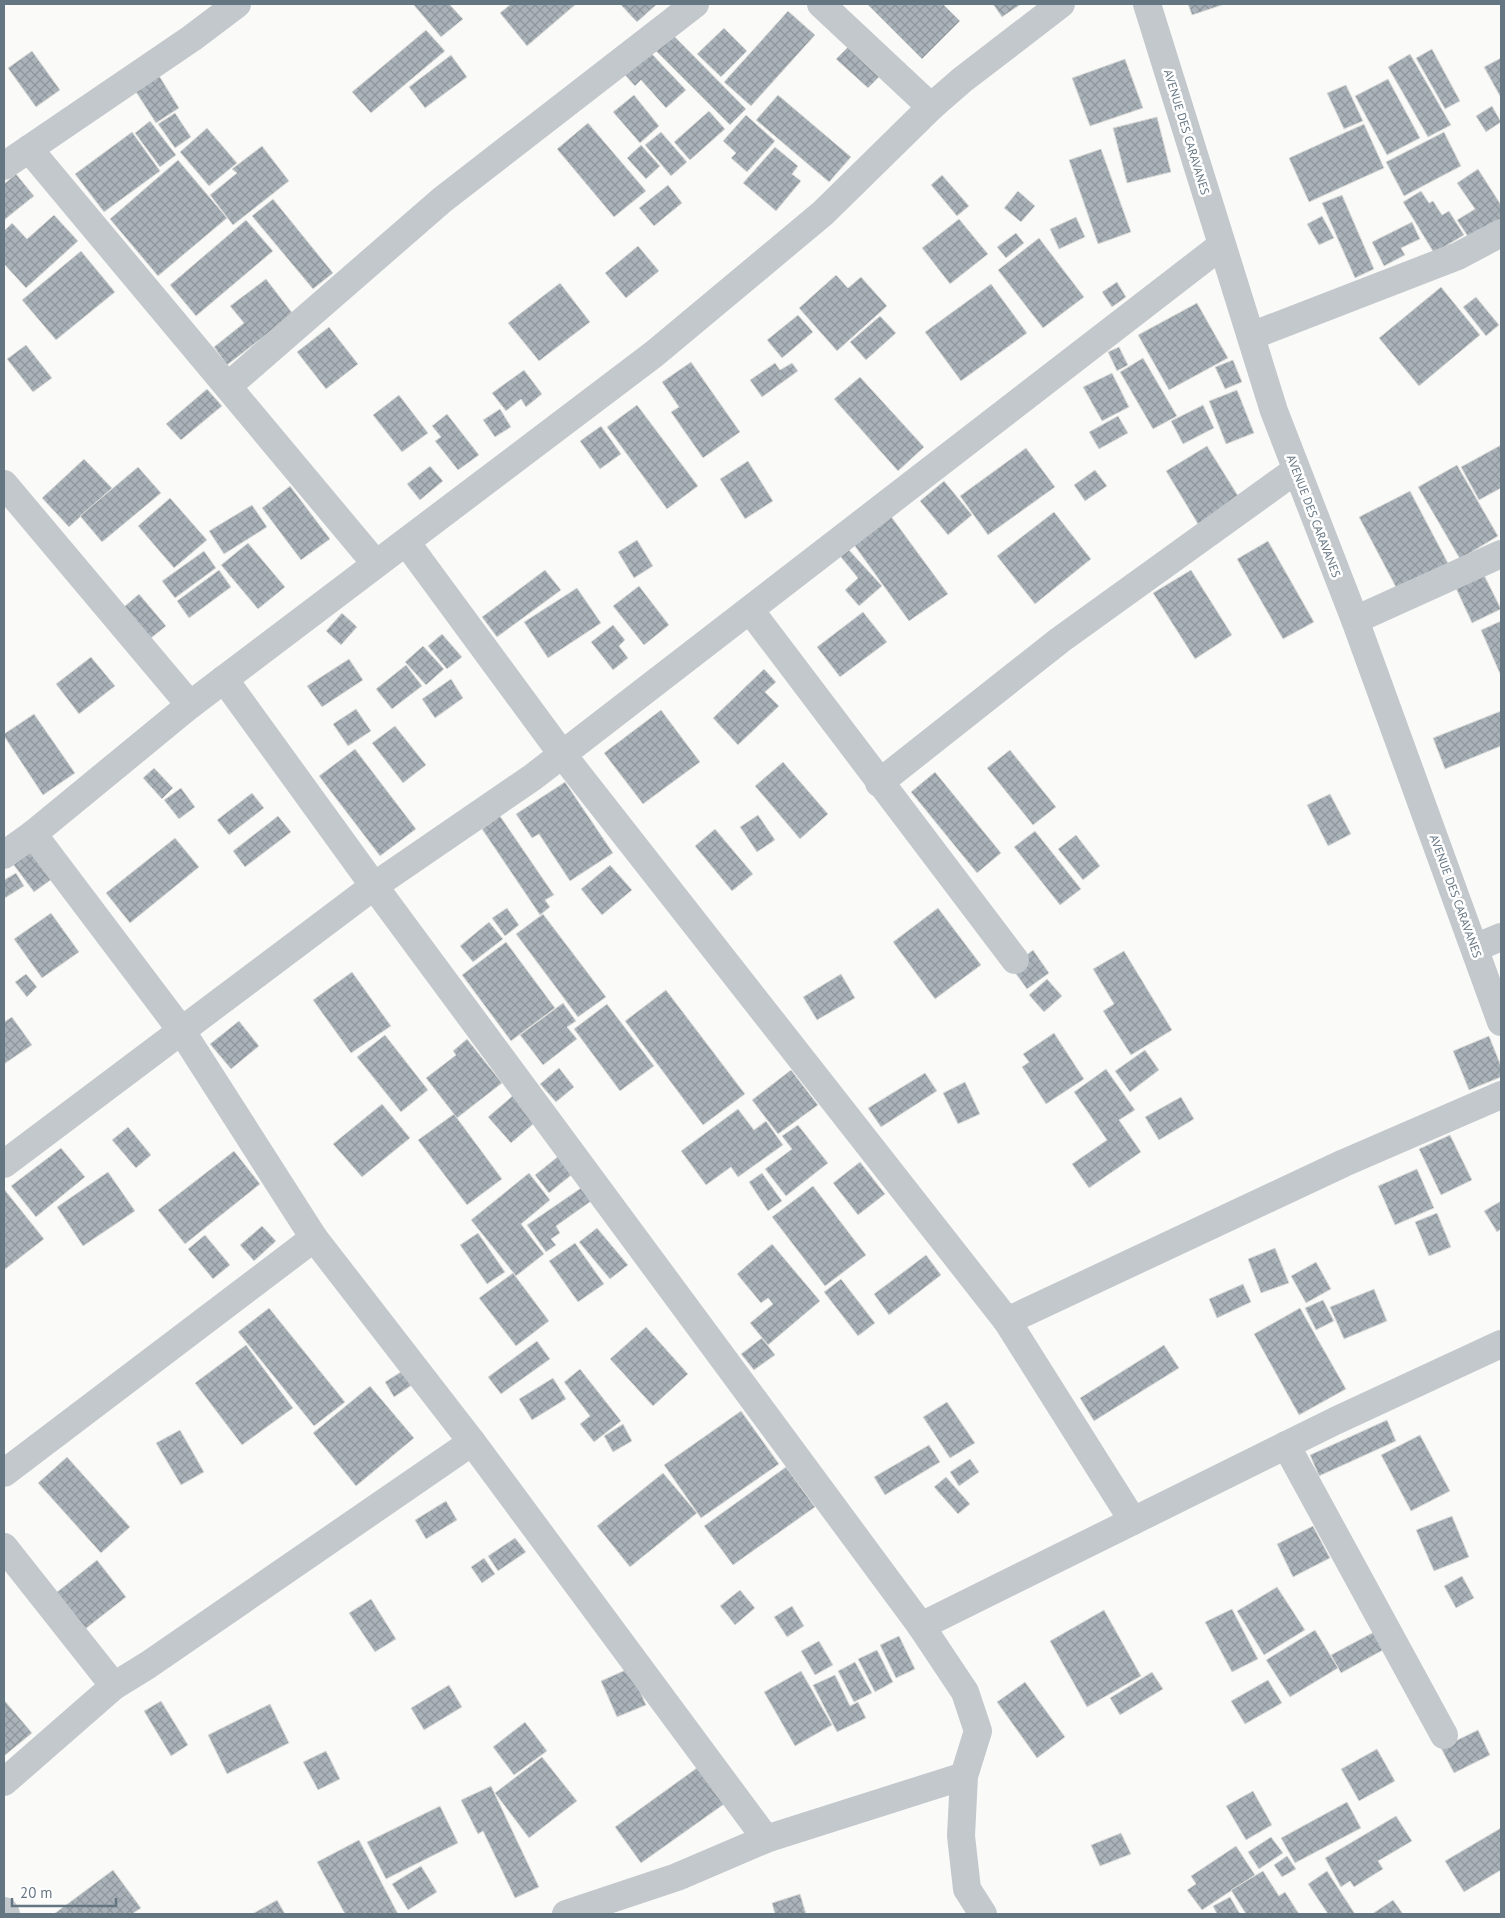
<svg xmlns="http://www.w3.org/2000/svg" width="1505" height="1918" viewBox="0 0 1505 1918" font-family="'PT Sans',sans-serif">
<defs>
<pattern id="building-cross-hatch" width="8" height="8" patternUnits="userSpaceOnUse" patternTransform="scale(1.25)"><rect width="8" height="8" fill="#aab3b9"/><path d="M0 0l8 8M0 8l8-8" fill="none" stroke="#8e969c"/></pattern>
</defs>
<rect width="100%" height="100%" fill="#fafaf8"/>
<!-- building -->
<g fill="url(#building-cross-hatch)" stroke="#dcdcda">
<polygon points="413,4 449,4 463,19 441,37"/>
<polygon points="511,4 576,4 527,46 500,13"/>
<polygon points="620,4 657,4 637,22"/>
<polygon points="867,4 943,4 960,21 922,59"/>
<polygon points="993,4 1021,4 1002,17"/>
<polygon points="1188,4 1225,4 1192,15"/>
<polygon points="788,11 815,35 751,106 724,82"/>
<polygon points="724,28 747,51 721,77 697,54"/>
<polygon points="426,30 445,51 371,113 352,92"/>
<polygon points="673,35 746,109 730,125 656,51"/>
<polygon points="852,43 883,73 868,88 836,59"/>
<polygon points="1432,49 1460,101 1445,109 1416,58"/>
<polygon points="32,51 60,90 36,107 8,68"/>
<polygon points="650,52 686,90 666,108 641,80 635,86 625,75"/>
<polygon points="1410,54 1451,125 1428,137 1388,67"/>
<polygon points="451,55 467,77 425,108 409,87"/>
<polygon points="1501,58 1501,98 1484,67"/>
<polygon points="1125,59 1143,108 1090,126 1072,78"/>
<polygon points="153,66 179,108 156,123 129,81"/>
<polygon points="1388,79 1420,138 1387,155 1355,96"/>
<polygon points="1346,85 1363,121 1344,129 1327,93"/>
<polygon points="634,95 659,126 640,143 613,112"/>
<polygon points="778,95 851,157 829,182 756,120"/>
<polygon points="1492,106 1501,122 1486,132 1476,116"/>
<polygon points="709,111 725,129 690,160 674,142"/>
<polygon points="175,113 191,137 175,148 158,124"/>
<polygon points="746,115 775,141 747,172 731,158 736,153 723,141"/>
<polygon points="1157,117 1171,172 1127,183 1113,128"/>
<polygon points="150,121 176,155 160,167 135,133"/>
<polygon points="588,123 646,191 614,217 557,149"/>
<polygon points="1364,124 1384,168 1309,202 1289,158"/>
<polygon points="207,128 237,163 209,186 180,152"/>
<polygon points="132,132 160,171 104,212 75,174"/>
<polygon points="661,132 687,162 671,176 645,145"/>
<polygon points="1444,132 1461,166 1404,196 1386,162"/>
<polygon points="641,145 660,166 646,179 627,158"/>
<polygon points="262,146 289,181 233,225 210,195 237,173 232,169"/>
<polygon points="775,147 798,166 792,174 801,181 776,211 743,183"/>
<polygon points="1101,149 1131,232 1098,244 1069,160"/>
<polygon points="178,160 227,218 158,276 110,219"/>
<polygon points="1478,169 1501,205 1501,221 1471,241 1457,220 1475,209 1457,183"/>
<polygon points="16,174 34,196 4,220 4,184"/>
<polygon points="942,175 969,206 957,216 931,185"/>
<polygon points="668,185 682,203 654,226 639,208"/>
<polygon points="1018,191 1035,206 1021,222 1004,208"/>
<polygon points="1421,191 1429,203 1433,201 1442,215 1449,211 1464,235 1434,253 1403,202"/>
<polygon points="1342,195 1374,269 1355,278 1322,203"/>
<polygon points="273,199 333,273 313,289 252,216"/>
<polygon points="54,215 78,241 26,288 4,264 4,231 12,223 27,239"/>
<polygon points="1322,216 1334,238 1319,245 1307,224"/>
<polygon points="1076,217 1085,237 1059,249 1050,229"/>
<polygon points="959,219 988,254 950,284 922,248"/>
<polygon points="246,220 273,251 196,316 170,285"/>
<polygon points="1412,222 1420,239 1401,248 1405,255 1384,266 1372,242"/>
<polygon points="1016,233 1024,243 1006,258 997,247"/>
<polygon points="1039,238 1084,297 1043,328 998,270"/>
<polygon points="638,246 659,271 626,298 605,273"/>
<polygon points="81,251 115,292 56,340 22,300"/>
<polygon points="836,275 848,288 861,277 887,306 837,351 799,308"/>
<polygon points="266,279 293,314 227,365 214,347 244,323 230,306"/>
<polygon points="1117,282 1126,297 1112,307 1102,292"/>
<polygon points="560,283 590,322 539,361 508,323"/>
<polygon points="991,284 1027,333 961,381 925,332"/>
<polygon points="1441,287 1480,335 1419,386 1379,338"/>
<polygon points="1476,297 1499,325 1486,336 1463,307"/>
<polygon points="1197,303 1228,358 1169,390 1138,335"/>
<polygon points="798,315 813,332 782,358 767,340"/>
<polygon points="880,316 896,333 866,360 850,342"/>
<polygon points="329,327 358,364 326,389 297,352"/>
<polygon points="26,345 52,378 33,392 7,359"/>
<polygon points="1119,347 1128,365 1117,371 1108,352"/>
<polygon points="1143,358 1177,416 1153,429 1120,372"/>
<polygon points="1233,360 1242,382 1225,389 1215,367"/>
<polygon points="691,362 740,432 703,458 671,412 679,407 662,382"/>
<polygon points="775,363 780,370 792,363 798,371 762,397 750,380"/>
<polygon points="524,370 542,394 526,407 521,399 506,411 492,393"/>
<polygon points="1112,373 1129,407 1102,421 1083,387"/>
<polygon points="860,377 924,447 898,471 834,399"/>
<polygon points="207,389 222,406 181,440 166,424"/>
<polygon points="1237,390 1254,433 1226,444 1209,401"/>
<polygon points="399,395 428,433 402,452 373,415"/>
<polygon points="637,405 698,486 667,509 607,427"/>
<polygon points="1203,405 1214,428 1183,444 1171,421"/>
<polygon points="500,409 511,427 495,437 483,420"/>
<polygon points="447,414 479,455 458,470 435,441 441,437 432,426"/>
<polygon points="1118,416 1128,433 1099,449 1089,432"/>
<polygon points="601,426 621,454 600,469 580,441"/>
<polygon points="1501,445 1501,488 1479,500 1461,467"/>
<polygon points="1207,446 1240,499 1198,524 1166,471"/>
<polygon points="1026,448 1055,487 988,535 960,496"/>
<polygon points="84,459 112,488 69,527 42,498"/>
<polygon points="748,461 773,501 745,519 720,479"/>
<polygon points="1457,465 1498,536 1460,559 1418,487"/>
<polygon points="430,466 443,481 420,500 407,484"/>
<polygon points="138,467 161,493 102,542 80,516"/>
<polygon points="1095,470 1107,486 1085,501 1074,485"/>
<polygon points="944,481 972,515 948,535 920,501"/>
<polygon points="290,486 330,539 301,560 262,508"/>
<polygon points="1410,491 1449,565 1398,591 1359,517"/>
<polygon points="170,498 207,540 174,568 138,526"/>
<polygon points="252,505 267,527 224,554 209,531"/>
<polygon points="1054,512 1091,559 1035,604 997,556"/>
<polygon points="890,515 948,594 909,621 852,542"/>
<polygon points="637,540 653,566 634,578 618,552"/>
<polygon points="1268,541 1314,622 1283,639 1237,559"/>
<polygon points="248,543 285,587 258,609 221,565"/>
<polygon points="848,549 882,586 859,606 845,590 858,578 840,556"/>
<polygon points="204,551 216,568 175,598 162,581"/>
<polygon points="219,570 231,587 189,618 177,601"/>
<polygon points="545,570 561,590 497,637 482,617"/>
<polygon points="1191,570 1232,635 1195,659 1153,593"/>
<polygon points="1483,573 1501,609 1472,623 1455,586"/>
<polygon points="639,586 669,625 644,645 613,606"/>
<polygon points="577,588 601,623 548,658 524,622"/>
<polygon points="139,594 166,626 151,638 124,607"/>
<polygon points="863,612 887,642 840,677 817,647"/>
<polygon points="342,613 357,627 341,645 326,631"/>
<polygon points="1501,621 1501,676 1481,630"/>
<polygon points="613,625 625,640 619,646 628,658 613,670 591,642"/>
<polygon points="442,634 462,657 447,669 428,646"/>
<polygon points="423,646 444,669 426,685 405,662"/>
<polygon points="91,657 115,686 79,714 56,684"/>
<polygon points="349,659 363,680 322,707 307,686"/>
<polygon points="406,665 422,686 392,709 376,689"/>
<polygon points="764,669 776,682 765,692 779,706 738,745 713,718"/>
<polygon points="451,679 463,698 435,718 422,699"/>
<polygon points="356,709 371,731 348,746 333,724"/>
<polygon points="661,710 700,762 643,804 604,753"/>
<polygon points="1501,711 1501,746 1445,769 1433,738"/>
<polygon points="34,714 75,773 43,795 4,736 4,734"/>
<polygon points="395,726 426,765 403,783 372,743"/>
<polygon points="355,749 416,829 380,856 319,776"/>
<polygon points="1010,750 1056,807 1033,825 987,768"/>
<polygon points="783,762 828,814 800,839 755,786"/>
<polygon points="154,768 173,788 162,799 143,778"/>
<polygon points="935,772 1001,853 977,873 911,792"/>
<polygon points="565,782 613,853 570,881 539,834 532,838 516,814"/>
<polygon points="181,788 195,807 179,819 164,800"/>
<polygon points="252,793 264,808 229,835 217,820"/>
<polygon points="1330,794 1351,834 1328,846 1307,805"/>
<polygon points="758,815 775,840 757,852 740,827"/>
<polygon points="278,816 291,832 245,867 233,851"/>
<polygon points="500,816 554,895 545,900 550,907 540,915 482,829"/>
<polygon points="715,829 753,874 732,891 695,846"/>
<polygon points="1035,831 1081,889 1060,905 1014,847"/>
<polygon points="1076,835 1100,866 1083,880 1058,849"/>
<polygon points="175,838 199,867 130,923 106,893"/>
<polygon points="32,851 52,879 34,892 13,864"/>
<polygon points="610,865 632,890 602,915 581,889"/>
<polygon points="16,873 24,886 5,898 4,880"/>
<polygon points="507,908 519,925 505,936 492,918"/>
<polygon points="938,908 981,965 935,999 893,942"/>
<polygon points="51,913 79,952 42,978 14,939"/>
<polygon points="543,914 606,997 578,1017 516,934"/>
<polygon points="489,922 503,939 473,962 460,946"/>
<polygon points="506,942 555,1008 511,1041 462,975"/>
<polygon points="1033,950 1049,973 1027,989 1011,967"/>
<polygon points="1124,951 1172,1030 1131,1055 1103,1011 1114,1004 1093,969"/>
<polygon points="352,972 391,1026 351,1053 313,1000"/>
<polygon points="26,974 37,987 27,997 15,982"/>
<polygon points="841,974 855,998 817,1020 803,997"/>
<polygon points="1047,979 1062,996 1044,1012 1029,995"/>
<polygon points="666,990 745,1094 703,1125 625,1021"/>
<polygon points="563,1003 576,1021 567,1027 577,1039 543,1065 520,1035"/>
<polygon points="607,1004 654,1066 620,1091 574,1029"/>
<polygon points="12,1017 32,1045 4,1064 4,1022"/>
<polygon points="239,1021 259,1046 231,1069 210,1044"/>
<polygon points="1054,1033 1084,1079 1046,1104 1022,1067 1029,1062 1023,1054"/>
<polygon points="385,1035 428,1090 401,1112 357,1057"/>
<polygon points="1489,1036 1501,1066 1501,1077 1469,1090 1453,1051"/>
<polygon points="467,1039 502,1083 457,1118 426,1078 456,1055 453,1051"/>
<polygon points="1145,1050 1159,1070 1130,1092 1115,1071"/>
<polygon points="559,1068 574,1087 556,1102 540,1084"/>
<polygon points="1106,1069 1135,1110 1119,1120 1141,1152 1089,1188 1072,1164 1107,1140 1074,1092"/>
<polygon points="791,1070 818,1105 778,1134 752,1100"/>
<polygon points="925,1073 937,1091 881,1127 868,1108"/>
<polygon points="965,1082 980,1114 958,1124 943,1093"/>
<polygon points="516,1093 539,1119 511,1143 488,1117"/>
<polygon points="1181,1097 1194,1119 1159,1140 1145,1117"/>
<polygon points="382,1104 410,1138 362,1177 333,1144"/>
<polygon points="738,1109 754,1130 766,1121 783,1145 738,1177 731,1167 706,1185 681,1151"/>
<polygon points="454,1114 502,1179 467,1205 418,1140"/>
<polygon points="798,1125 828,1163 786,1196 765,1169 792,1149 782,1136"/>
<polygon points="128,1127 151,1155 136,1168 112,1140"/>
<polygon points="1450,1135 1472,1180 1441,1195 1419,1149"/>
<polygon points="61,1148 85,1177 36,1217 11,1186"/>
<polygon points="234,1151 260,1184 185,1244 158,1210"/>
<polygon points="565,1151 580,1168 549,1193 535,1175"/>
<polygon points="860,1162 885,1194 858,1215 833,1183"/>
<polygon points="1417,1169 1434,1208 1395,1225 1378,1186"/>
<polygon points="108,1172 135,1211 83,1246 57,1207"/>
<polygon points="529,1173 550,1200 521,1224 544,1254 516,1276 471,1220"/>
<polygon points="762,1173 782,1201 768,1211 749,1182"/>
<polygon points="584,1186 594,1199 556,1226 560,1233 551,1239 556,1245 546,1252 527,1225"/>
<polygon points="813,1186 866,1255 825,1286 772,1217"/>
<polygon points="4,1189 44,1239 4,1270"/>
<polygon points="1501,1201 1501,1229 1497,1232 1484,1211"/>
<polygon points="1437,1213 1451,1247 1429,1256 1415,1222"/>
<polygon points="262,1226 276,1241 254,1261 240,1245"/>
<polygon points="597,1228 628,1265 610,1279 579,1242"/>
<polygon points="478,1233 505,1272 487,1284 460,1245"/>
<polygon points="205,1235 230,1265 213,1279 188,1249"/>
<polygon points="575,1243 604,1284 578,1302 549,1261"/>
<polygon points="772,1244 820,1301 768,1345 750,1323 773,1304 768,1298 761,1303 737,1274"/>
<polygon points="1275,1248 1289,1283 1261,1293 1248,1259"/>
<polygon points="926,1255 941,1275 889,1315 874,1294"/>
<polygon points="1316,1262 1331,1289 1306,1303 1291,1276"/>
<polygon points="513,1273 549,1321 516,1346 479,1298"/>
<polygon points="841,1279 875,1323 858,1336 824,1292"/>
<polygon points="1243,1284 1251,1302 1217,1318 1209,1299"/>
<polygon points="1374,1289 1387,1321 1344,1339 1330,1307"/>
<polygon points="1323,1300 1334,1321 1316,1330 1305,1308"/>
<polygon points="269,1308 345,1402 314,1426 238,1332"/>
<polygon points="1300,1308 1346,1389 1299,1415 1254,1334"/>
<polygon points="646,1327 688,1374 653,1406 610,1359"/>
<polygon points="762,1338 775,1355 754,1370 741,1354"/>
<polygon points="537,1341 550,1359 501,1394 488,1377"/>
<polygon points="246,1345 293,1408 242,1445 195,1383"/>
<polygon points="1164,1345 1179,1368 1094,1421 1080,1398"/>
<polygon points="580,1369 621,1421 594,1442 580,1424 590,1416 564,1382"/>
<polygon points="404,1370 412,1385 394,1397 385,1382"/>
<polygon points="553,1378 566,1399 532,1420 519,1399"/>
<polygon points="370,1386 414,1438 356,1486 313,1433"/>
<polygon points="947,1402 975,1443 950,1458 923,1417"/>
<polygon points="741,1411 779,1464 701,1518 664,1465"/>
<polygon points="1387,1420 1396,1441 1319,1476 1310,1455"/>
<polygon points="623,1424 632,1441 613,1452 604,1436"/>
<polygon points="180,1430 204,1472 181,1485 156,1443"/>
<polygon points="1420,1435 1450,1491 1411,1511 1381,1455"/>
<polygon points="929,1445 940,1462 885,1495 874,1477"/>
<polygon points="67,1457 130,1527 101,1553 38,1483"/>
<polygon points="970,1459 979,1472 959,1486 950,1472"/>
<polygon points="786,1467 815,1507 733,1565 704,1526"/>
<polygon points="663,1473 697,1513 630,1567 597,1526"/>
<polygon points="946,1477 970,1504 958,1514 934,1487"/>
<polygon points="446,1501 457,1520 426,1539 415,1520"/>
<polygon points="1452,1516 1469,1557 1434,1571 1416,1530"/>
<polygon points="1313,1526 1330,1558 1293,1577 1277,1544"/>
<polygon points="515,1538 526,1552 498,1571 488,1556"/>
<polygon points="484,1558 495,1574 482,1583 471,1567"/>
<polygon points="97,1560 126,1597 75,1637 46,1601"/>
<polygon points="1462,1576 1474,1598 1456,1608 1444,1586"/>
<polygon points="1277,1587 1305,1630 1264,1655 1237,1611"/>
<polygon points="740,1590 755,1608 735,1625 720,1606"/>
<polygon points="371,1599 396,1639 375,1652 349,1613"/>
<polygon points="792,1606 804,1626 787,1637 774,1617"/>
<polygon points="1232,1609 1258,1659 1232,1672 1205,1622"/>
<polygon points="1104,1610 1141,1676 1087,1707 1050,1641"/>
<polygon points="1315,1630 1338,1668 1290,1697 1266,1660"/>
<polygon points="1374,1632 1383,1650 1341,1673 1331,1655"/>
<polygon points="899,1636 915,1669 896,1678 880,1645"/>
<polygon points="819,1641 833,1665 815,1675 801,1651"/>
<polygon points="877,1650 893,1682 875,1692 858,1659"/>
<polygon points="855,1662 872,1693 854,1702 838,1671"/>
<polygon points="630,1668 646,1705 617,1717 601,1681"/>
<polygon points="801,1671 832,1725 795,1746 764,1692"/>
<polygon points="1152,1672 1163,1689 1120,1715 1110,1698"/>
<polygon points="835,1675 850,1706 858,1702 866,1718 837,1732 813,1685"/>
<polygon points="1268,1680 1282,1703 1245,1724 1231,1701"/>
<polygon points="1025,1682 1065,1737 1037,1758 997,1702"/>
<polygon points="449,1685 462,1707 424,1730 411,1708"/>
<polygon points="4,1700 32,1733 4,1756"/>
<polygon points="161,1701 188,1745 171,1756 144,1711"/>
<polygon points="270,1704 289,1743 227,1774 208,1735"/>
<polygon points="525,1722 547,1751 514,1775 493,1747"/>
<polygon points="1478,1730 1490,1755 1454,1773 1441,1748"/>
<polygon points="1377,1749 1395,1781 1359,1801 1341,1769"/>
<polygon points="326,1751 340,1779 318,1790 303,1762"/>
<polygon points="542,1757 577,1801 529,1838 495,1793"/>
<polygon points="701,1765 727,1802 641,1863 615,1827"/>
<polygon points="491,1786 539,1887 515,1898 483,1831 478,1834 461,1800"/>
<polygon points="1253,1791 1272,1825 1246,1840 1226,1806"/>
<polygon points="1347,1802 1361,1828 1295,1863 1281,1838"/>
<polygon points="440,1806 458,1843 386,1879 367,1842"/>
<polygon points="1396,1816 1412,1841 1378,1861 1383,1869 1354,1887 1350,1881 1341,1887 1325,1858"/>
<polygon points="1501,1828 1501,1870 1464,1892 1445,1861"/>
<polygon points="1121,1833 1131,1854 1100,1866 1091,1845"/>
<polygon points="1271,1837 1283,1853 1259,1869 1248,1852"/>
<polygon points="359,1840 398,1914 345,1914 317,1862"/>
<polygon points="1236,1846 1255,1875 1202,1910 1187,1890 1196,1884 1191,1876"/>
<polygon points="1287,1856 1296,1869 1282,1877 1274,1865"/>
<polygon points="421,1866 437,1892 408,1910 392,1884"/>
<polygon points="113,1870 141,1908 132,1914 54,1914"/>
<polygon points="1263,1871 1279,1896 1285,1892 1299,1914 1246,1914 1231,1890"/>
<polygon points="1327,1871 1355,1914 1328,1914 1308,1884"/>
<polygon points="800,1894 806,1914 775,1914 772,1903"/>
<polygon points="1230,1897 1240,1914 1217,1914 1213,1906"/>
<polygon points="277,1900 285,1914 252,1914"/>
<polygon points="1393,1900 1403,1914 1372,1914"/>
</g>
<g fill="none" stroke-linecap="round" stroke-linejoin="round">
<!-- minor -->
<g stroke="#c3c8cc" stroke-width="28">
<polyline points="821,4 931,107"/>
<polyline points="1147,4 1274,411 1355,620 1501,1022"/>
<polyline points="29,149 376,564"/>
<polyline points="4,166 192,38 237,4"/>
<polyline points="1251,336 1458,256 1501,233"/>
<polyline points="228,386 442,200 695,4"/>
<polyline points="4,484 190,705"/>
<polyline points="406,542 562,754 1007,1321 1133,1521"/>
<polyline points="750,610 1015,960"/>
<polyline points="1355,620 1501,554"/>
<polyline points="224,679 374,886 921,1626 965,1692 978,1731 964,1776 961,1836 967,1889 983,1914"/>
<polyline points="879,783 1060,640 1296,470"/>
<polyline points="33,834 181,1030 314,1238 472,1442 766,1839"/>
<polyline points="4,855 33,834 190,705 654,354 823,213 931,107 962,80 1061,4"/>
<polyline points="1475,948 1501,937"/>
<polyline points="4,1164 374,886 533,777 1222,245"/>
<polyline points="1007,1321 1344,1163 1501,1095"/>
<polyline points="1286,1445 1444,1735"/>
<polyline points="4,1473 314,1238"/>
<polyline points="4,1547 114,1686 148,1665 472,1442"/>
<polyline points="921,1626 1335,1421 1501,1344"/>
<polyline points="4,1782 114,1686"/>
<polyline points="4,1911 6,1914"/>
<polyline points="566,1914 677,1877 766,1839 964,1776"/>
</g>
</g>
<g text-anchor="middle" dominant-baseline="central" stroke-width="5" stroke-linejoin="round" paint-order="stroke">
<!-- street labels -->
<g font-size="12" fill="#657683" stroke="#fff">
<text transform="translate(1187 132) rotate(73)">AVENUE DES CARAVANES</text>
<text transform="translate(1314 516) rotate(69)">AVENUE DES CARAVANES</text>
<text transform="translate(1456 896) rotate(70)">AVENUE DES CARAVANES</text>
</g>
</g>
<!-- border -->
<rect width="1505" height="1918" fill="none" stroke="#657683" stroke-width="10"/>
<!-- scale -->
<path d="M12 1898v8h104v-8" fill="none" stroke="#657683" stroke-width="2.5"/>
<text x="20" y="1898" font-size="15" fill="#657683" stroke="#ffffff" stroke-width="4" paint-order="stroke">20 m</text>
</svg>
